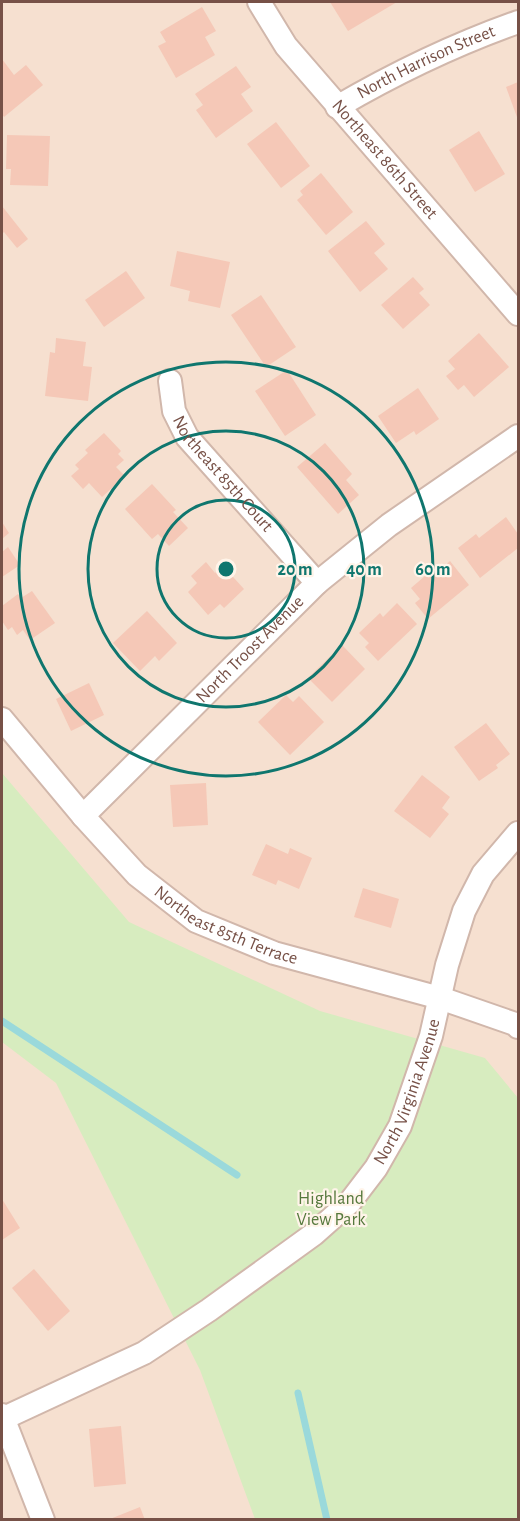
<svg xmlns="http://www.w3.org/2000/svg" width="520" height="1521" viewBox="0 0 520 1521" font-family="'Alegreya Sans',sans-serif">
<rect width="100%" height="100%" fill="#feefe2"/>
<!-- residential -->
<rect fill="#f6e0d0" x="2" y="2" width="516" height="1517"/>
<!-- green -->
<polygon fill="#d7ecbf" points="2,773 129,922 320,1011 485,1058 518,1098 518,1519 255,1519 200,1370 56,1083 2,1042"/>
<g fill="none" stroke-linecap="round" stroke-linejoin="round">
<!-- stream -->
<g stroke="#9ad9db" stroke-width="7">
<polyline points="2,1021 237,1175"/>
<polyline points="298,1393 327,1520"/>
</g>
</g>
<!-- building -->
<g fill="#f5c8b7">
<polygon points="330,2 397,2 348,31"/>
<polygon points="202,7 216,31 205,37 215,55 176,78 158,46 166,42 160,32"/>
<polygon points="2,59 14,75 26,65 43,85 4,117 2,114"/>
<polygon points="236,66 251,87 241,94 253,111 216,138 196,110 203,105 195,94"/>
<polygon points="518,82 518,120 506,87"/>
<polygon points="276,122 310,166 281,188 247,144"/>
<polygon points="479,131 505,174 475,192 449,150"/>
<polygon points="7,135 50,136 48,186 10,185 11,169 6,169"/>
<polygon points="321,173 353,212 326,235 297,200 303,195 300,191"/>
<polygon points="2,206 28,239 17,248 4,232 2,234"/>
<polygon points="366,221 385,244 374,253 388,269 360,292 328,251"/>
<polygon points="177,251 230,262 220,308 188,301 190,291 170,286"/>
<polygon points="126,271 145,298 104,327 85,300"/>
<polygon points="413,277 424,289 419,293 430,305 403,329 381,305"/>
<polygon points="261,295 296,347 266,367 231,315"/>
<polygon points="479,333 509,367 474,397 464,385 458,390 446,376 455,369 448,361"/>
<polygon points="56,338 86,342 83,366 92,367 88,401 45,396 50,352 55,353"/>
<polygon points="287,370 316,415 285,436 255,391"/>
<polygon points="418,388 439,419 416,435 414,431 396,443 378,416"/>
<polygon points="104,433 121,451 118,454 124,460 116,467 125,476 102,497 89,483 83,489 71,476 79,469 75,465 88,453 85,450"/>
<polygon points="325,443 352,474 346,480 359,495 338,514 297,467"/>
<polygon points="152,484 176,510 173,512 188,528 169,546 158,534 152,539 125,509"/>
<polygon points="506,517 518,534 518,548 480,578 458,548 476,534 479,538"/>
<polygon points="2,522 9,533 2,539"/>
<polygon points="8,547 20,565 2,577 2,552"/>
<polygon points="450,561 469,585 428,619 415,603 420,599 411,588 432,570 435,574"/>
<polygon points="206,562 215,573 223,566 244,589 224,608 220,604 208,615 188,592 197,583 191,576"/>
<polygon points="32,591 55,623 30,640 23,630 17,635 12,627 8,630 2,621 2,606 18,594 21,598"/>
<polygon points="397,603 417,624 378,661 365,647 369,643 359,633 380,613 383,617"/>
<polygon points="147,611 177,643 159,661 155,656 140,671 113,643"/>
<polygon points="342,645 365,669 332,702 308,678"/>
<polygon points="89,683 104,715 71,731 56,699"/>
<polygon points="286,695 293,702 299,696 324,722 290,755 258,722"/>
<polygon points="486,723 510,754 496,765 498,768 479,781 454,747"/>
<polygon points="422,775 450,797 442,808 449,814 430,838 394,811"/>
<polygon points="206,783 208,825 173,827 170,785"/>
<polygon points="266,844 288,854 290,848 312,858 299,889 278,880 276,885 252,875"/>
<polygon points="363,888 399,899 391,928 354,917"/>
<polygon points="2,1199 20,1228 2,1240"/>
<polygon points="34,1269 70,1311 48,1331 12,1288"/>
<polygon points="121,1426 126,1484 94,1487 89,1429"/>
<polygon points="140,1507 145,1520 110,1520 110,1519"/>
</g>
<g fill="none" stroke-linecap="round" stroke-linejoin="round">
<defs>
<g id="street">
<path id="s1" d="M 259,2 L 286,46 L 518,314"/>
<path id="s2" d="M 337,107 C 397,72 453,45 518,22"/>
<path id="s3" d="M 170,381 L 174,411 L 187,437 L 317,583"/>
<path id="s4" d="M 2,719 L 83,816 L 137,875 L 196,921 L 274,953 L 440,998 L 515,1024 L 518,1027"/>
<path id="s5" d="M 83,816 L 317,583 L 389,525 L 518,436"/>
<polyline points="2,1415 43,1520"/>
<path id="s6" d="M 2,1419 L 144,1353 L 209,1310 L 314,1234 L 350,1202 L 376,1168 L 400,1126 L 431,1036 L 447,965 L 464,911 L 483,874 L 518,833"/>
</g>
</defs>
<!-- street casing -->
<use href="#street" stroke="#d1b7ab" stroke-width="26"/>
<!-- street -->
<use href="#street" stroke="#fff" stroke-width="22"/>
</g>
<!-- distance rings -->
<g fill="none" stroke="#0f766e" stroke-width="3">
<circle cx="226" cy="569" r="69"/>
<circle cx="226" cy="569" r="138"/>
<circle cx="226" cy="569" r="207"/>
</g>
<g text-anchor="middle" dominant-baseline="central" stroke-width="4.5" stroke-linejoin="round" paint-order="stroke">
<!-- street labels -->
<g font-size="18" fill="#775147" stroke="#fff4e9">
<text stroke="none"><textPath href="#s2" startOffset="100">North Harrison Street</textPath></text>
<text stroke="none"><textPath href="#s1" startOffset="202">Northeast 86th Street</textPath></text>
<text stroke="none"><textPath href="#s3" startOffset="110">Northeast 85th Court</textPath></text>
<text stroke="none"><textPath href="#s5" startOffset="236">North Troost Avenue</textPath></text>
<text stroke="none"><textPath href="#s4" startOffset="310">Northeast 85th Terrace</textPath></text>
<text stroke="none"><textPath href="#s6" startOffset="538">North Virginia Avenue</textPath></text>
</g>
<!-- park labels -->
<g font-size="18" fill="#55783c" stroke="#fff4e9">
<text x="331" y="1199">Highland<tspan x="331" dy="21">View Park</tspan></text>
</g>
</g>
<circle cx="226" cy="569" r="9" fill="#0f766e" stroke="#fff4e9" stroke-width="3"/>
<g font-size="18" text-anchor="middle" font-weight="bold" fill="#0f766e" stroke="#fff4e9" stroke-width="4.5" stroke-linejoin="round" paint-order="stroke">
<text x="295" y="575">20 m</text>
<text x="364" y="575">40 m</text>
<text x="433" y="575">60 m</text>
</g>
<!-- border -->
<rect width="520" height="1521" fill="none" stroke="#775147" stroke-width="6"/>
</svg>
